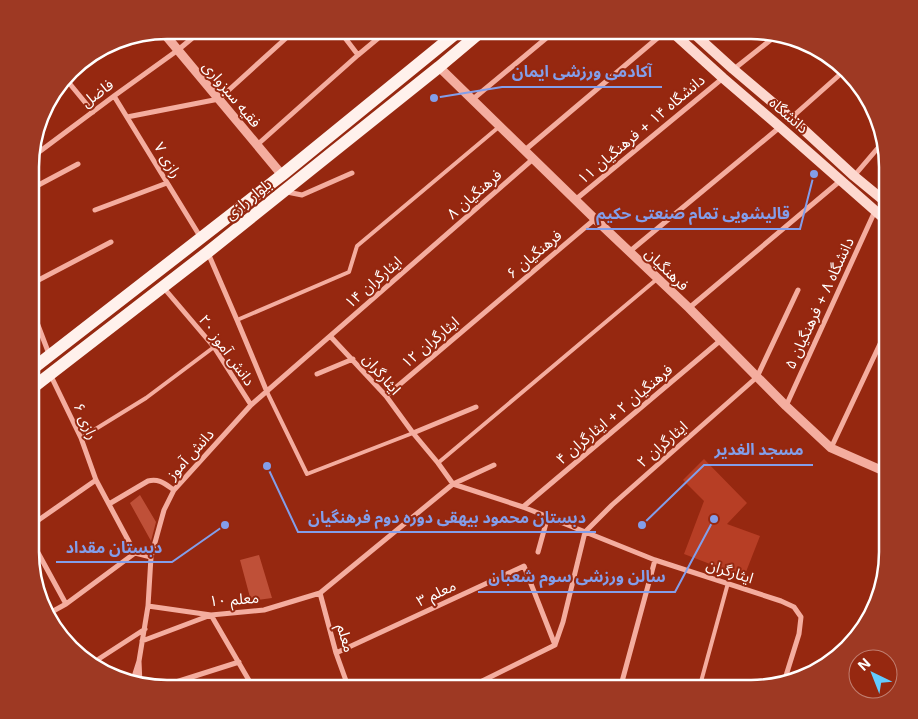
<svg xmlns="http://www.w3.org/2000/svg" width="918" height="719" viewBox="0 0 918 719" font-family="Inter,'Noto Sans Arabic',sans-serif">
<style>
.green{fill:#b73e25}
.building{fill:#bf5038}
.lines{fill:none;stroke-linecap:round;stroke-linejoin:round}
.service{stroke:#f4ad9f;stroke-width:4}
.minor{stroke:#f4ad9f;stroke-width:5}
.tertiary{stroke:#f4ad9f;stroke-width:9}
.secondary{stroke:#fdd8cf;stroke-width:10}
.primary{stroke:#fff1ec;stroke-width:12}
.labels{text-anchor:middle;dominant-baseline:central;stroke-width:4;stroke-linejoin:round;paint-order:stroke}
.street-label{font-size:15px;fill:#fff;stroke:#962810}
.rim{fill:none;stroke:#fff;stroke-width:2.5}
.leader{fill:none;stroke:#839eea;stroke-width:2}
.callout-dot{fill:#839eea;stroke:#962810;stroke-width:2}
.callout-label{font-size:16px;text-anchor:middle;font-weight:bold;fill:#839eea;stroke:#962810;stroke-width:4;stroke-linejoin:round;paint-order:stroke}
</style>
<rect width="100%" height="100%" fill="#962810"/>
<path class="green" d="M704,459L747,503L727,524L760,536L744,577L684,554L704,501L683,480Z"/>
<path class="building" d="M140,495L156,522L151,541L130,503Z
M259,555L272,598L251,601L240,560Z"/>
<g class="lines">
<path class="service" d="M237,320L349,272L357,246L500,126
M267,392L307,474L413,433
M81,438L146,398L214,347
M438,463L657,279
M699,689L728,583"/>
<path class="minor" d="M339,30L358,55
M703,42L717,30
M734,69L778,34
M65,78L93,112
M114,96L201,238
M473,99L556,30
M127,117L219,99L295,30
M791,118L845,70
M257,145L358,55L388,30
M525,150L667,30
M31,158L114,96L178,50L202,30
M854,176L883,142
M31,189L78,164
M287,192L302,195L352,173
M575,200L723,78
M95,210L167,183
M629,252L780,127
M208,253L237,320L267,392
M31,284L111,242
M163,287L214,347L251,405
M31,307L49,354
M689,308L840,181
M330,336L386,396L413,433L438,463L453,484L523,507L655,560L781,601L794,607L801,617L799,634L784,682
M50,374L81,438L96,480L135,553L151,557
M317,374L353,359
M386,396L595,219
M786,406L875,211
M413,433L476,407
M831,448L888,327
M109,504L148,481C159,478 165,484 174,490
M523,507L721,340
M30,526L96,480
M30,538L66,604
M538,552L548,516
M320,593L336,653L349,689
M148,606L211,615L264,610L320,593L453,484L494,465
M46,615L66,604L135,553
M142,641L211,615L254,689
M336,653L524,566L555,645
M139,661L148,606L151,557L164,510L174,490L251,405L533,159
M91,664L145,629
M132,683L139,661L140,684
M157,688L239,662
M325,689L346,682
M466,689L555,645L563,622L585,532L612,505L757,377L798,290
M620,689L655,560"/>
<path class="tertiary" d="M162,31L282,175
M439,67L595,219L689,308L786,406L831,448L888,473"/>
<path class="secondary" d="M670,30L723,78L780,127L888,222
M690,30L733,69L791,118L854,176L888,204"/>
<path class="primary" d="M31,370L282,175L460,30
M31,389L208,252L439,67L483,30"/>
</g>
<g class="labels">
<g class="street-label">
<text transform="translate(97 93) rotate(-37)">فاضل</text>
<text transform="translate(232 94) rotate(50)">فقیه سبزواری</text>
<text transform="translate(789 115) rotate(41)">دانشگاه</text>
<text transform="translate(641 129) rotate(-40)">دانشگاه ۱۴ + فرهنگیان ۱۱</text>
<text transform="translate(168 160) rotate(59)">رازی ۷</text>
<text transform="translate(474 194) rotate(-41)">فرهنگیان ۸</text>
<text transform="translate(248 199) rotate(-39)">بلوار رازی</text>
<text transform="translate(534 254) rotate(-40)">فرهنگیان ۶</text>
<text transform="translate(667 269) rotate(44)">فرهنگیان</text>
<text transform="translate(373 282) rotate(-41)">ایثارگران ۱۴</text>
<text transform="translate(819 303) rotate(-65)">دانشگاه ۸ + فرهنگیان ۵</text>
<text transform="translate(430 342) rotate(-40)">ایثارگران ۱۲</text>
<text transform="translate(227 350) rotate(54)">دانش آموز ۲۰</text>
<text transform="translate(382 374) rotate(49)">ایثارگران</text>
<text transform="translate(614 414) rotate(-40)">فرهنگیان ۲ + ایثارگران ۴</text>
<text transform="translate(86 421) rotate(66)">رازی ۶</text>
<text transform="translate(662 444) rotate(-41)">ایثارگران ۲</text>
<text transform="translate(190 454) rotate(-48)">دانش آموز</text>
<text transform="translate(730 571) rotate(18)">ایثارگران</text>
<text transform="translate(436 593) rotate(-25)">معلم ۳</text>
<text transform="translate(234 599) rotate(-4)">معلم ۱۰</text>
<text transform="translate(346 638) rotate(74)">معلم</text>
</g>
</g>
<path d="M0 0H918V719H0ZM167 39H751A128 128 0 0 1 879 167V552A128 128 0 0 1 751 680H167A128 128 0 0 1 39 552V167A128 128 0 0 1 167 39Z" fill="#9e3923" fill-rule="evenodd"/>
<path class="rim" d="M167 39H751A128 128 0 0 1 879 167V552A128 128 0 0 1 751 680H167A128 128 0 0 1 39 552V167A128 128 0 0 1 167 39Z"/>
<path class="leader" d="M434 98L502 87H662M814 174L800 229H586M642 525L704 465H813M267 466L298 532H596M225 525L172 562H56M714 519L675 592H478"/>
<g class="callout-dot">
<circle cx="434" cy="98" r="5"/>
<circle cx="814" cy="174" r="5"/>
<circle cx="642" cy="525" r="5"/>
<circle cx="267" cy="466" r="5"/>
<circle cx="225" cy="525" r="5"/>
<circle cx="714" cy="519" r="5"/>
</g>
<g class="callout-label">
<text x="582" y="77">آکادمی ورزشی ایمان</text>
<text x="693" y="219">قالیشویی تمام صنعتی حکیم</text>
<text x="759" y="455">مسجد الغدیر</text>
<text x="447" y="523">دبستان محمود بیهقی دوره دوم فرهنگیان</text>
<text x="114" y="553">دبستان مقداد</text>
<text x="577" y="582">سالن ورزشی سوم شعبان</text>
</g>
<g transform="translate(873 674) rotate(317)"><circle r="24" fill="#962810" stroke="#c07e70"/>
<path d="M0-4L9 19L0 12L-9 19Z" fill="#62cbff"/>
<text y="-8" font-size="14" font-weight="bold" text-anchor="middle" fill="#ffffff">N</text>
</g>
</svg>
